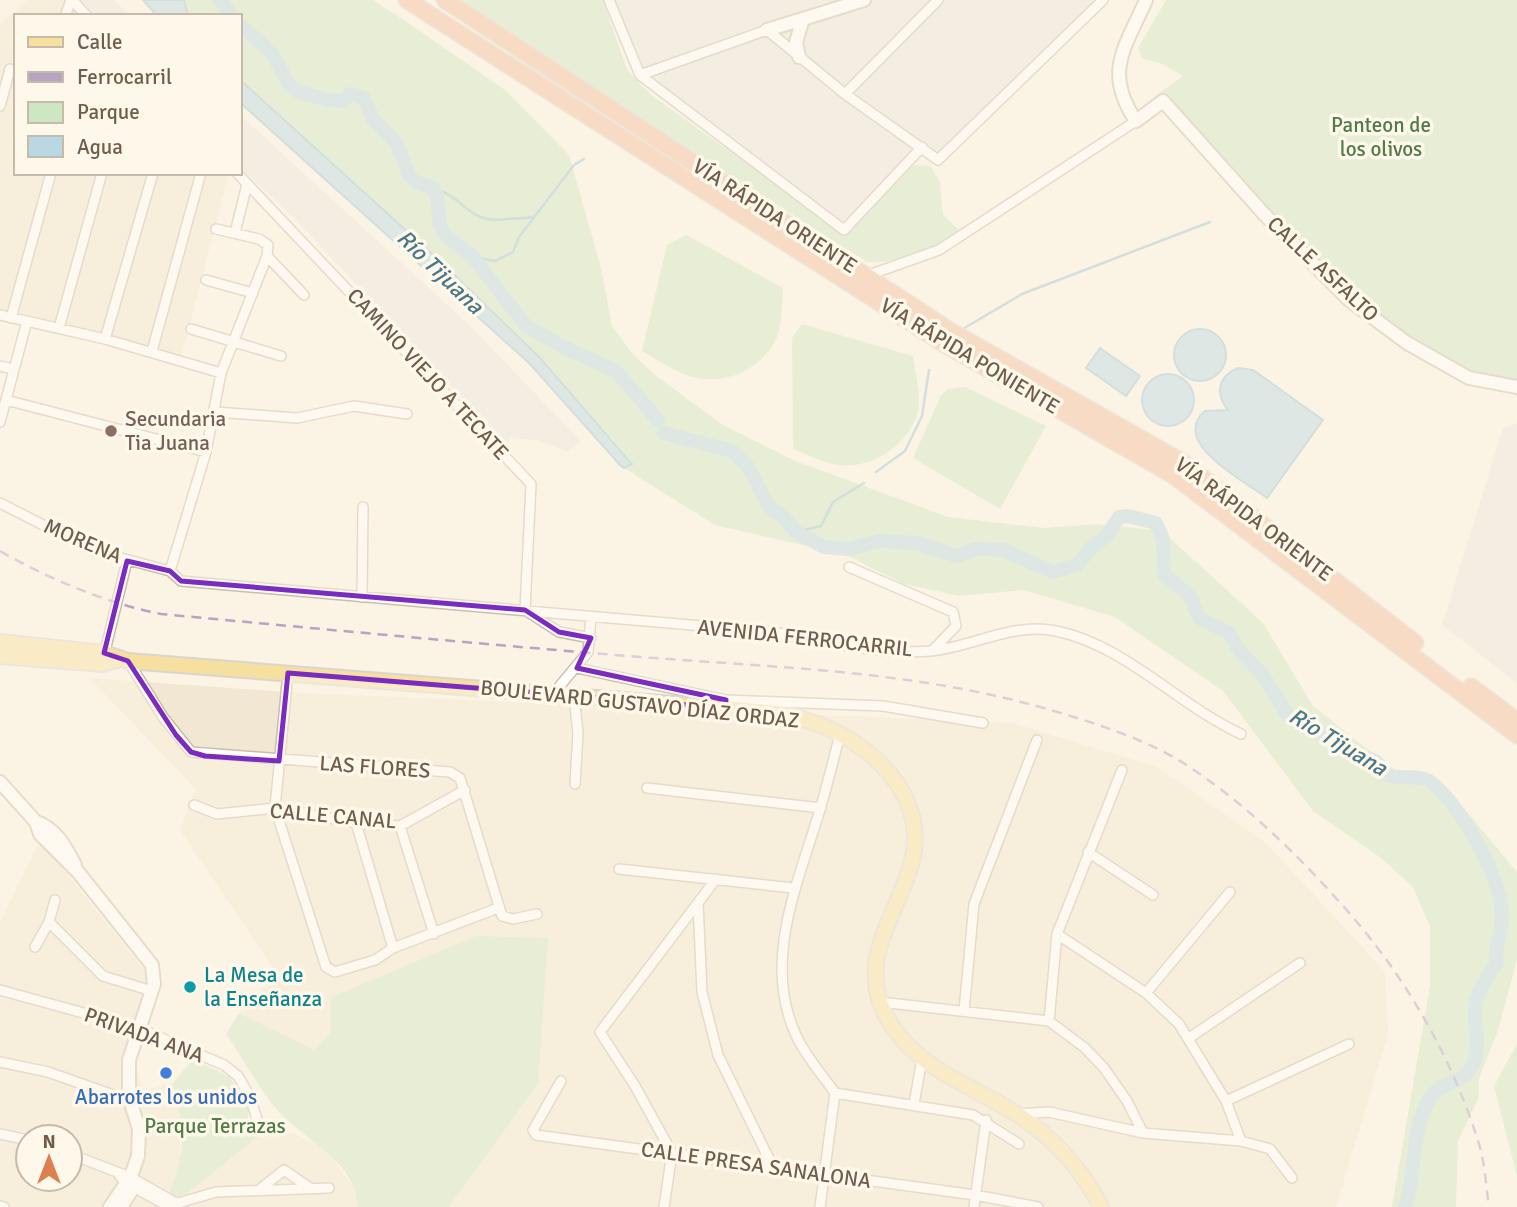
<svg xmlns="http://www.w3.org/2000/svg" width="1517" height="1207" viewBox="0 0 1517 1207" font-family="Signika,sans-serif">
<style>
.residential{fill:#f2e7d3;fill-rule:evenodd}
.industrial{fill:#eae5de}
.green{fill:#cee7c3}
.water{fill:#bad8e3;stroke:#a0c6d4;stroke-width:2}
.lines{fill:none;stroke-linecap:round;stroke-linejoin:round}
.stream{stroke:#a0c6d4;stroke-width:2.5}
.river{stroke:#bad8e3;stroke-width:14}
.street-casing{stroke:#ccbdab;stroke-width:12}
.secondary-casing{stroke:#cebea9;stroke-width:16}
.primary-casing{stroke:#dad5d0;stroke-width:18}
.highway-casing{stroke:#dad5d0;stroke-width:19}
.street{stroke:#fff;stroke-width:9}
.secondary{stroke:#fff;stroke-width:12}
.primary{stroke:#f6e0a0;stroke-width:14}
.highway{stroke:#f2bd9e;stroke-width:16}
.rail{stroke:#b8a3c3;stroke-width:2.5;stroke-dasharray:10 7;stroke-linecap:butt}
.marked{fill:none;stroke:#7b2cbf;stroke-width:5;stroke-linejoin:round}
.education-dot{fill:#8d6e63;stroke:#fef8ea;stroke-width:2.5}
.culture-dot{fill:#0f9aa8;stroke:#fef8ea;stroke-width:2.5}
.shop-dot{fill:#3f7fe0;stroke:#fef8ea;stroke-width:2.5}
.labels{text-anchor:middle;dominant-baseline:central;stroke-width:7;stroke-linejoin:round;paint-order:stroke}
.park-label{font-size:21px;fill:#517c46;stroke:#fef8ea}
.street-label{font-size:21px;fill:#725d4b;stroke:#fef8ea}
.education-label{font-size:21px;fill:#785e54;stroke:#fef8ea;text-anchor:start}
.culture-label{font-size:21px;fill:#0d838f;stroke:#fef8ea;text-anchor:start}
.shop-label{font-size:21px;fill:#366cbe;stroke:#fef8ea}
.water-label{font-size:23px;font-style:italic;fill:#4a788a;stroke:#fef8ea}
</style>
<rect width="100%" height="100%" fill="#fbf4e4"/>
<path class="residential" d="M29,0H68L83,16H16V173H229L180,362L0,317V24Z
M89,678L300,693L1013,723L1157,767L1266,843L1385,972L1388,1035L1336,1207H449L538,1084L331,1032L314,1051L239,1013L277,974L180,830L196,789Z
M40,841L154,982L143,1038L135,1065L143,1090L162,1086L165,1097L173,1096L181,1115L180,1163L169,1194L182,1196L186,1194L263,1133L277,1138L290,1132L324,1147L358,1193L357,1207H0V922ZM28,1137H70V1179H28Z"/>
<path class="industrial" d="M80,0H114L131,16H95Z
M609,0H1103L938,160L922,148L844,230L640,75Z
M240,115L467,323L581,441L568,452L537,440L511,438L506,445L295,219L240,167Z
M1517,423V683L1442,625L1503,428Z"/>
<path class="green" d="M184,0H373L404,20L505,90L569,155L601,268L612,326L632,353L655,375L723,425L793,460L948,517L1045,528L1097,524L1162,531L1263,623L1313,706L1386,764L1468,813L1517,872V960L1498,1030L1479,1079V1097L1458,1141L1456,1207H1392L1430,986V927L1413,887L1381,858L1313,811L1223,691L1115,617L1023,590L959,596L904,584L846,555L715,525L624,468L632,464L630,459L540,358L441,262L240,80V16H188Z
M454,0H603L627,70L651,95L845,233L914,165L931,166L940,183L943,215L959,230C934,250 900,264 867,262Z
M1166,0H1517V387L1469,378L1348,299L1155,96L1183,76L1162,64L1142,58L1138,48Z
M686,235L783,288C782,303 782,323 777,337C762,371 721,388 686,375C671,369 656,359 642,351L667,245Z
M802,324L913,356C915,372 920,390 919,405C915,441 873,470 839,465C824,464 807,454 793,449L792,338Z
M965,387L1046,426L1000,509L913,458L941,395L949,389Z
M476,936L548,938L538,1084L449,1207H357C359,1165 306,1140 281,1114C260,1092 244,1059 226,1034L239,1013L314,1050L331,1032L330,998Z
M1517,1044V1176L1494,1086Z
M193,1059L230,1077L248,1104V1121L263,1133L186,1194L171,1198L169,1194C181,1162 190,1128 173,1096L165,1097L162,1086L173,1083Z"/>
<path class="water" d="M143,0H184L188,16H157Z
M240,80L441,262L540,358L632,464L624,468L620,465L530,364L246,108L240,102Z
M1174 355a26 26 0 1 1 52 0a26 26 0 1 1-52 0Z
M1100,348L1140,376L1126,396L1086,368Z
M1238,368L1253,370L1323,420L1267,498C1244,481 1169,442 1205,411L1228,410C1215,394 1218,376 1238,368Z
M1142 400a26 26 0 1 1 52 0a26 26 0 1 1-52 0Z"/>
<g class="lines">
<path class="stream" d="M433,188C466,197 467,225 507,219C517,217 526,220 535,216
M473,257L495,261L513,252L519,237L574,165L584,159
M961,330L1022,294L1210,222
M876,472L905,451L922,416L929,370
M796,532L821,526L833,502L864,483"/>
<path class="river" d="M220,0L232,16
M240,25L272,53L288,83L299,92L329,100L343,101L350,94L364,98L373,119L397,143L409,175L418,183L433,188L437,196L440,226L444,234L473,257L526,326L567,349L616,371L658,420
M664,433L732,451L749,468L770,509L782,515L796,532L824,547L848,549L879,541L917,543L957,556L974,549L1003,550L1053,572L1077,565L1092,547L1106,537L1119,517L1128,516L1156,523L1163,539L1164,575L1190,596L1199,618L1229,633L1239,650L1262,674L1289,717L1310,730L1342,739L1351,750L1377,762L1387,775C1399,780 1417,774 1429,781C1459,801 1502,879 1502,915C1503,932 1493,947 1497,963C1487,977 1477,989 1475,1010C1474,1029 1481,1042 1474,1062C1467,1083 1442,1080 1430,1098C1410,1131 1417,1172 1405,1207"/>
<defs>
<path id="street" d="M72,0L87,16
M609,0L640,75L844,230L922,147
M65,16L71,0
M640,75L767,30L845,94L938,160L1103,0
M845,94L938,0
M0,106L10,69
M237,173L531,484L525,610L559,632L591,638
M235,233L247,184
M267,256L304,295
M866,276L939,250L1136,121
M206,280L253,293
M0,315L105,339L221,373
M11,318L51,173
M59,328L102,173
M191,329L281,356
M105,339L153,173
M152,351L201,173
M0,366L13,369
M6,400L206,452
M216,412L297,418L354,406L407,414
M0,422L27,321
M0,503L94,551L170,571
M849,567L953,612L956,626L932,651
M170,571L181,581L772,632C824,641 878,655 931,651C973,647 1012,622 1056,631C1125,645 1178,705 1241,734
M170,571L206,452L221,373L267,256L268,245L259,239L216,229
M362,597L363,507
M104,655L127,561
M128,661L163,717L191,752L450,772L460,778L502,916L513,919L537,914
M577,668L726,700L883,706L983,723
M288,673L275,808L326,967L335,972L375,960L393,948L498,908
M553,694L588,652L591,617
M574,696L578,733L575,784
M647,788L821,808
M194,805L217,814L275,808L356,823L400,826L465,790
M356,823L393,948
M400,826L434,934
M1088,852L1153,895
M619,869L793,888
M698,903L702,992L718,1055L773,1167
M49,922L103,976L152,991
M1057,934L1146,993L1179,1024L1226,1101L1241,1141
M35,947L49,922L55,900
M0,990L138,1028L224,1065L238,1076L250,1097L257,1119
M1146,993L1230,892
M880,1002L1049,1021L1085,1048L1104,1068L1127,1101L1143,1133
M964,1011L974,904L1037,740
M1049,1021L1057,934L1122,770
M1189,1038L1300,963
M0,1062L48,1072L116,1096L138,1095
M561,1081L533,1130L536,1135L975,1195L1038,1207
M835,1093L973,1115L1019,1144
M1226,1101L1349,1044
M914,1104L922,1059
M1016,1114L1049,1112L1143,1133L1241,1141L1270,1149L1292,1178
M0,1134L28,1140
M70,1154L130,1177L176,1203
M119,1175L126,1183L168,1206L216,1192L329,1188
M259,1190L284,1170L310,1188
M0,1206L4,1207
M664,1207L672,1153L635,1086L600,1032L716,879
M820,1207L835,1093C822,1074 805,1056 796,1035C761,960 800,879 821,806C828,782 834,758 840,734
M974,1207L986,1120"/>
<path id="secondary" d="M1146,0C1125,48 1103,72 1136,121L1163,101L1264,214L1348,299L1407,343L1469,378L1517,387
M767,30L864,0
M799,57L796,42L803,19
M0,782L36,822L40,834L78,872L152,965L154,984L129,1060V1097L139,1129L138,1156L131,1176L110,1207
M36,822C56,828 66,848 75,865
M121,1207L133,1188"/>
<path id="primary" d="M0,642L104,653L128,661L725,708C753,711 782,712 809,721C867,739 929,794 912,861C897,918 851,966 892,1026C922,1071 973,1086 1017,1114C1054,1138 1081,1167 1101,1207
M0,656L102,664L117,660"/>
<path id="highway" d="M407,0L943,343L1173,475L1517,735
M445,0L950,331L1182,462L1415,643
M1471,687L1517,721"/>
</defs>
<use href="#street" class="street-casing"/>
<use href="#secondary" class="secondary-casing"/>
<use href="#primary" class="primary-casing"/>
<use href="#highway" class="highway-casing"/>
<use href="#street" class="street"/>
<use href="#secondary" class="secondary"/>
<use href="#primary" class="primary"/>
<use href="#highway" class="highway"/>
<path class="rail" d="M0,551C49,579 106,603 161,614C321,629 480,644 640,657C784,668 928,671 1067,715C1107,727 1150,742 1185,764C1248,805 1302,859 1351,915C1408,981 1453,1060 1479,1144C1485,1164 1486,1186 1489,1207"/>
</g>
<path d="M0 0H1517V1207H0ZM127,561L170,571L181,581L525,610L559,632L591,638L577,668L726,700L725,708L288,673L279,761L205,756L191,752L176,735L128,661L104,653Z" fill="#fbf4e4" fill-opacity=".55" fill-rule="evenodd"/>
<path class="marked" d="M127,561L170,571L181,581L525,610L559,632L591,638L577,668L726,700L725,708L288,673L279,761L205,756L191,752L176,735L128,661L104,653Z"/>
<circle class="education-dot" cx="111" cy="431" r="7"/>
<circle class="culture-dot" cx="190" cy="987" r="7"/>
<circle class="shop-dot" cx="166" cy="1073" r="7"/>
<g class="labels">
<g class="park-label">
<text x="1381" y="125">Panteon de<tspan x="1381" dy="24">los olivos</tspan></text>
<text x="215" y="1126">Parque Terrazas</text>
</g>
<g class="street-label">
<text transform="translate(775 216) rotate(33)">VÍA RÁPIDA ORIENTE</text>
<text transform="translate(1323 269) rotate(43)">CALLE ASFALTO</text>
<text transform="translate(970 356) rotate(31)">VÍA RÁPIDA PONIENTE</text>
<text transform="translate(428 374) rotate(47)">CAMINO VIEJO A TECATE</text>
<text transform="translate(1254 519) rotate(37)">VÍA RÁPIDA ORIENTE</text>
<text transform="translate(83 541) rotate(23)">MORENA</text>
<text transform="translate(805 638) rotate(6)">AVENIDA FERROCARRIL</text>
<text transform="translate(640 704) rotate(6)">BOULEVARD GUSTAVO DÍAZ ORDAZ</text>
<text transform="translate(375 767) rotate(4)">LAS FLORES</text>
<text transform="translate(333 816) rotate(5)">CALLE CANAL</text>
<text transform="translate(144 1035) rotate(20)">PRIVADA ANA</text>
<text transform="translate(756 1165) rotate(8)">CALLE PRESA SANALONA</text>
</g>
<g class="education-label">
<text x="125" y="419">Secundaria<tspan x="125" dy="24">Tia Juana</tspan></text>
</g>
<g class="culture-label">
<text x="204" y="975">La Mesa de<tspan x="204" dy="24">la Enseñanza</tspan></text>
</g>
<g class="shop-label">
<text x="166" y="1097">Abarrotes los unidos</text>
</g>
<g class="water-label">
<text transform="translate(440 272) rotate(44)">Río Tijuana</text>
<text transform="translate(1338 742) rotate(31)">Río Tijuana</text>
</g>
</g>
<rect x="14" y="14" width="228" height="161" fill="#fef8ea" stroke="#c6baaa" stroke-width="2"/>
<rect x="28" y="37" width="35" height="10" fill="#f6e0a0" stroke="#c6baaa" stroke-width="2"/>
<text x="77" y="49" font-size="21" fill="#725d4b">Calle</text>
<rect x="28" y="72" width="35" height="10" fill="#b8a3c3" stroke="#c6baaa" stroke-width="2"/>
<text x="77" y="84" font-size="21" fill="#725d4b">Ferrocarril</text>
<rect x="28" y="102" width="35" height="21" fill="#cee7c3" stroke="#c6baaa" stroke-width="2"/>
<text x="77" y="119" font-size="21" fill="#725d4b">Parque</text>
<rect x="28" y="136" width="35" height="21" fill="#bad8e3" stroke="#c6baaa" stroke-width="2"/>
<text x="77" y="154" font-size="21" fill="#725d4b">Agua</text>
<g transform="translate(49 1158)"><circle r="33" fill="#fef8ea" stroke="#c6baaa" stroke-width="2"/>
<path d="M0-5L12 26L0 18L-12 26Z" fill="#de7f50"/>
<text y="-10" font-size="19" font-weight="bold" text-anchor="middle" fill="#725d4b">N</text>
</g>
</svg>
